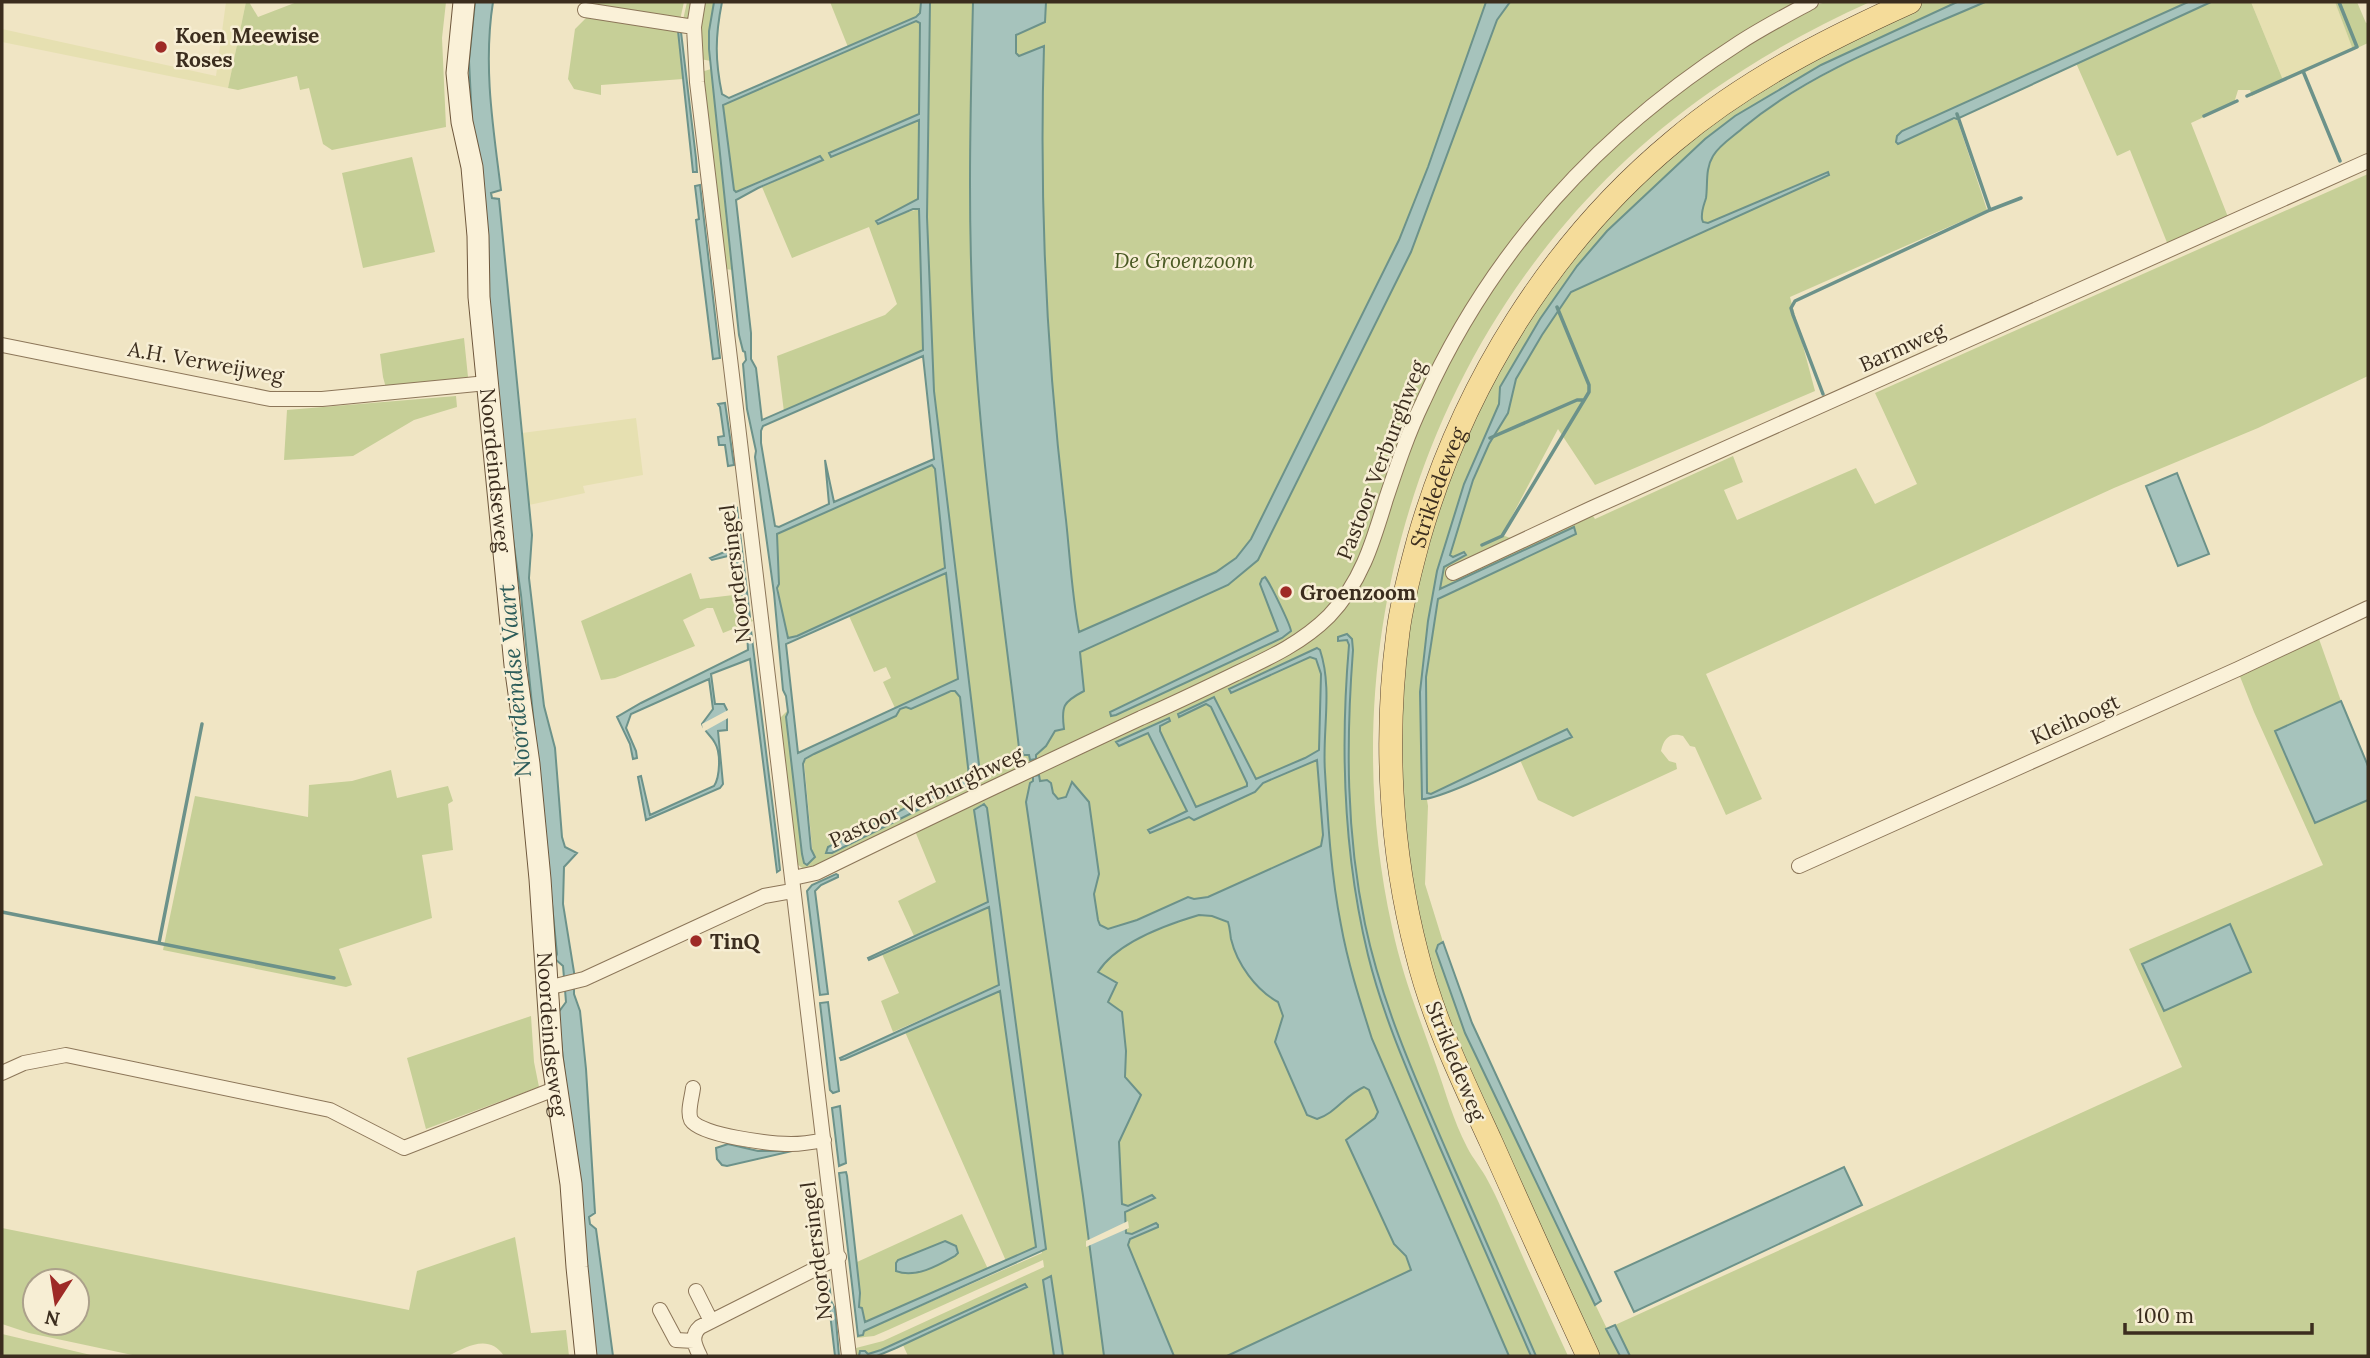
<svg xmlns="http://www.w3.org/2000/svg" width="2370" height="1358" viewBox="0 0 2370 1358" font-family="Lora,serif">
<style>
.farmland{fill:#e6e0b1}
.green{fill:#c6cf97;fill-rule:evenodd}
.water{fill:#a6c3bc;stroke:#6c928a;stroke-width:2;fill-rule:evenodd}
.pier{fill:#f0e5c4}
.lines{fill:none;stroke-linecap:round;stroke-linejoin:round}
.stream{stroke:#6c928a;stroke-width:3.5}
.street-casing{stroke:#8c7659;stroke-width:16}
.secondary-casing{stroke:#6e573c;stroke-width:23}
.primary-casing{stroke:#5a442e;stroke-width:24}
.street{stroke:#faf1d8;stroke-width:14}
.secondary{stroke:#faf1d8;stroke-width:21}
.primary{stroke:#f5dc9a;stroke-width:23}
.poi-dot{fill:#9e2a26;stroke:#f7eed4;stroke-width:2.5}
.labels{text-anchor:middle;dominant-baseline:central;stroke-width:5;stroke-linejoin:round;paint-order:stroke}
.poi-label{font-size:21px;font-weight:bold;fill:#3b2d1e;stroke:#f7eed4;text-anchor:start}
.park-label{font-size:21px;font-style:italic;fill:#495923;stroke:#f7eed4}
.street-label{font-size:21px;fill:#3b2d1e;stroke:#f7eed4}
.water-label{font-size:23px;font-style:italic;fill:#2c5c5a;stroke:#f7eed4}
</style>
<rect width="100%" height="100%" fill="#f0e5c4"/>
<path class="farmland" d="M226,2H246L228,88L2,42V29L216,76Z
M2251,2H2335L2353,50L2283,80Z
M636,418L643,475L583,486L585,493L529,505L522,433Z"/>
<path class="green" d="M246,2H249L258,17L297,2H446L442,38L446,127L332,150L323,144L309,88L300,90L297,76L238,90L228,88Z
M577,2H684L680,20H683L687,2H693L692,13L687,21L585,6Z
M703,2H714L708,38L711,61L700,59Z
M830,2H921V12L916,17L848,47Z
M925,2H1802L1595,149L1446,346L1397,483C1416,434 1437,385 1462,338C1525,224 1624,121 1735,53C1754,41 1808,4 1828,2C1842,0 1857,2 1870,2C1814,27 1760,57 1710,92C1445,277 1323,614 1392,927C1402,975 1420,1019 1436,1065C1446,1093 1453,1120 1467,1147C1473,1159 1482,1169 1488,1181C1498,1199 1506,1220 1515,1239C1532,1278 1550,1317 1568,1356H1058L1046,1279L1043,1280L1054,1356H908L903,1345L1027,1287L1025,1284L881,1350L868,1354L865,1351L859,1352V1356H853L856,1348L883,1341L1044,1267L1043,1260L888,1330L874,1336L855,1338L863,1335L864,1331L1042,1253L982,804L974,810L988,902L914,936L898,901L936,882L915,831L805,870L797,864L789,817L792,812L790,799L786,797L778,720L788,710L786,717L802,854L807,865L813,858L804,761L814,754L896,716L900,709L955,691L960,697L970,776L828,847V852L832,853L978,778L932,420L923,190Z
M1924,2H1957L1821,65L1783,86L1705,139L1607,231L1577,266L1540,319L1500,387L1499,404L1464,484L1437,571L1428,621L1420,692L1422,799L1427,800L1428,806L1425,884L1443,942L1438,945L1465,1033L1620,1356H1591L1435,1000L1395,805L1411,584L1446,467L1558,269L1696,129L1846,37Z
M1985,2H2188L1901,131L1957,119L1987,210L1790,297L1815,391L1595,485L1558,429L1502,535L1516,540L1591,513L1595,519L1733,456L1743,482L1724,490L1737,520L1856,468L1875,504L1917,484L1875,393L2368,174V376L2258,428L2114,488L1706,674L1762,799L1726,815L1695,747L1690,746L1683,736C1670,732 1664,738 1661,751L1669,761L1676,763L1677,769L1573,817L1538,800L1520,760L1571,737L1567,729L1431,794L1427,793L1426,677L1438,599L1576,534L1440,589L1444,567L1466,555L1464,552L1453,557L1450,555L1473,480L1489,444L1508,413L1516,379L1542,335L1571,292L1828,175L1827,172L1708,224L1703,222L1702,219C1701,211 1704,205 1706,198C1708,184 1705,169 1713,156C1719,146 1731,138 1740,131C1812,71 1901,39 1985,2Z
M2211,2H2251L2283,80L2252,96L2250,90H2238L2234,103L2191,123L2228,217L2168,245L2130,150L2117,156L2076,63Z
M2335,2H2357L2366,23L2368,22V43L2353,50Z
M588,16L682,30L678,32L683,79L601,85V95L574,89L568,79L575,29Z
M916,21L920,23L919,114L884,134L919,120L918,199L876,221L919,209L924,350L784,412L777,356L885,315L897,304L869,227L792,258L762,187L822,160L736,192L734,190L723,105Z
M711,69L733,270L725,269L701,72Z
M412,157L435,252L363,268L342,173Z
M464,338L468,377L386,388L383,377L380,354Z
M456,396L457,407L414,420L353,456L284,460L287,410Z
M932,465L935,469L946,568L797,636L788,638L785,634L778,587L777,534Z
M691,573L700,599L742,594L746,618L750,617L753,621L723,633L713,608H707L683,620L695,646L615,678L601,680L581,621Z
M946,573L958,679L895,708L883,682L891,678L886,667L874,672L849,616Z
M2319,639L2341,701L2275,731L2315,823L2368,800V1356H1630L1615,1325L2182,1067L2129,949L2323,865L2254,712L2239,674Z
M391,770L397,798L448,786L453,801L448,804L453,850L422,855L432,918L339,949L352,985L346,987L163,950L195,796L308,817L309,785L352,781Z
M989,907L999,985L893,1032L881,1001L899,993L882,954Z
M1000,991L1036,1248L1006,1261L905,1032Z
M531,1016L534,1062L539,1087L426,1129L407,1058Z
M962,1214L988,1269L865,1322L862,1308H859L857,1262Z
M2,1228L409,1310L417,1271L515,1237L531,1333L566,1330L569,1356H504C489,1333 466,1347 448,1356H137L29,1333L2,1324ZM35,1281H77V1323H35Z
M2,1334L95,1356H2Z"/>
<path class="water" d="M475,2H493C483,65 493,127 501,190L491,193L492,198L499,199L532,535L529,578L544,706L555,748L562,837L565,847L577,853L564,867L563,904L574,972V994L580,1011L586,1069L595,1213L589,1217L590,1224L596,1229L613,1356H595L558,1013L566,1002L563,966L555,959L557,954L521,595L505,483L472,120L469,61Z
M714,2H722C715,37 715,60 722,94L729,98L916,17L920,13L921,2H930L927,217L934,391L980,773L978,780L832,853H826L828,847L969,776L960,697L955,691H951L911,709L906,707L900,709L896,716L814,754L805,759L803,764L811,849L815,857L807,865L804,863L802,854L786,717L788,712L786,696L783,690L774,593L755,457L756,451L747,409L743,364L746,360L745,352L743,351L739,335L709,49V31ZM916,21L920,23L919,114L829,153L831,157L919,120L918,199L876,221L878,224L913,209H919L923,350L762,420L756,368L751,359V333L736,200L758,188L823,160L820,156L736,192L734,190L723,105ZM923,356L934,459L834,502L825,460L829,504L779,527L775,526L761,443V431L763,426ZM932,465L935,469L945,568L797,636L788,638L777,588L779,584L777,534ZM946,573L958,679L798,753L786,644Z
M973,2H1046L1045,22L1016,35V53L1019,56L1044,46C1039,204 1047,363 1066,520C1070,557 1072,596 1079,632L1216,572L1236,558L1251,539L1399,240L1428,167L1486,2H1510L1497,20L1411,252L1258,560L1228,585L1080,652L1084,691C1063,702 1061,706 1064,729L1055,731L1046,746L1036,755V759L1030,760L1029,755H1024L1019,748C1004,620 985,492 976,363C967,243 970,122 973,2Z
M1957,2H1985C1903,38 1814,69 1744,127C1734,136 1719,145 1713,156C1705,169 1708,184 1706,198C1704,205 1701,211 1702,219L1703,222L1708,223L1828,172L1829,175L1571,292L1542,335L1516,379L1508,413L1489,444L1473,480L1450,555L1453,557L1464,552L1466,555L1444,567L1440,589L1574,527L1576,534L1438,599L1426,677L1427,793L1431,794L1567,729L1572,737C1547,747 1440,801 1422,799L1420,692L1428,621L1437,571L1464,484L1499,404L1500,387L1540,319L1577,266L1607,231L1705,139L1735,116L1821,65Z
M2188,2H2211L1957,119L1954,118L1898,144L1896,142L1897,136L1902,131Z
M678,31L681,32L696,158L697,172H693Z
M700,185L720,358L713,359L696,220L699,219L695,186Z
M725,403L734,465L728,466L725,445H719L718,437L724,436L720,407L718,404Z
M2177,473L2209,554L2178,566L2146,486Z
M737,508L750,617L746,619L736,554L712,560L710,558L736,547L732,510Z
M1265,577C1270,583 1290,624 1291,631L1282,638L1116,715L1111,716L1110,712L1278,631L1260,584L1262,579Z
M751,630L777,841L780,870L777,872L750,659L711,674L715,704H724L727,710V730L718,731L723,784L720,788L646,820L638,777L641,776L650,815L714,786C720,777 721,753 715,743C711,735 705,733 702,724L713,709L709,679L631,714L626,728L636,751L637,758L633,759L630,744L617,717L641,703L748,650L747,631Z
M1347,634L1352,639L1353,650C1346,742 1346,833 1365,924C1382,1004 1415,1078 1447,1152C1477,1220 1506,1288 1536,1356H1531C1500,1285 1469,1214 1438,1143C1412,1081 1384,1020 1368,955C1343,852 1340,750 1349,645L1347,640L1338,641V637Z
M1317,648L1320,650C1333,689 1322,731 1325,772C1328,823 1331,875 1341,925C1348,964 1360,1001 1372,1039L1509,1356H1227L1411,1270L1406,1256L1394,1244L1346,1140L1375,1118L1378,1112L1369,1090L1364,1087C1345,1095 1336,1113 1317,1119L1307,1115L1275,1042L1283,1016L1278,1002C1256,990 1237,964 1231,939C1230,933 1230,928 1228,922L1212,916L1199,915C1165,925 1117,942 1098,972L1117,983L1108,1002L1122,1012L1126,1051L1125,1077L1141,1095L1119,1142L1122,1204L1128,1206L1152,1195L1155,1198L1125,1212L1126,1233L1132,1234L1156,1223L1158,1225V1227L1130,1239L1128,1245L1174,1356H1104L1083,1196L1026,802L1030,783L1033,781V776L1039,775L1040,781L1047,780L1051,783L1053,793L1058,799L1066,797L1072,782L1089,802L1099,874L1094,894L1098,920L1100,925L1108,929L1137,920L1188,897L1194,899L1208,897L1321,846L1323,835L1317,760L1263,783L1255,792L1194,820L1189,817L1150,833L1148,830L1187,811L1148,733L1119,746L1116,742L1169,718L1170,721L1160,726V731L1196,807L1247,786V783L1211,707L1206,704L1179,717L1178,714L1214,697L1256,779L1305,758L1319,750L1321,674L1316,659L1310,657L1231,693L1229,689Z
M2341,701L2368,766V800L2315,823L2275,731Z
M984,804L987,808L1046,1249L864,1331L863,1335L858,1336L839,1173L846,1172L847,1176L860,1293L859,1307L862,1308L865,1322L1036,1247L1000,991L845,1059L841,1060L840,1058L999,985L989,907L869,960L868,958L988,902L974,810Z
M836,874L838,875V877L821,885L815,891L828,994L820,995L807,891L812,885Z
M2230,924L2251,972L2164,1011L2142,964Z
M1443,942L1472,1023L1601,1301L1595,1305L1465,1033L1436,951L1438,945Z
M828,1002L839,1091L833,1093L830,1090L820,1003Z
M840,1106L846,1163L839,1166L832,1108Z
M728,1144L758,1151H792L727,1166L722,1165L717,1159L716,1148Z
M1844,1167L1862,1205L1634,1312L1615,1272Z
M945,1241L956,1246L958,1253L955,1256C939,1265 915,1279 896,1271V1263L898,1260Z
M1051,1276L1063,1356H1054L1043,1280Z
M826,1279L829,1280L831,1301L835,1309L839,1356H835Z
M1025,1284L1027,1287L896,1348L877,1356H859L860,1351H865L868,1354L881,1350Z
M1615,1325L1630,1356H1620L1606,1329Z"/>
<path class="pier" d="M730,709V717L703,732L702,724Z
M1128,1221L1129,1228L1086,1247V1241Z"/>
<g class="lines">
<path class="stream" d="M2303,71L2340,161
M2247,96L2357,47L2339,2
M1957,114L1990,210L2021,198
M2204,116L2237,101
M1823,394L1793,315L1791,308L1795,301L1990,210
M1490,438L1577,400H1584
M1482,545L1502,536L1589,392V385L1557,307
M2,912L334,978
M159,943L202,724"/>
<defs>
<path id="street" d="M698,2L694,27L697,82L849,1356
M585,10L694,27
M2,345L270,399H322L487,383
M1453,573L1592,508L2368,161
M1799,866L2238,669L2368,608
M793,878L816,873C924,820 1032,769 1141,718C1173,704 1204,689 1235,674C1269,658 1302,643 1329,616C1361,583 1373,542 1386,499C1397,466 1408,433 1423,402C1492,249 1599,133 1739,43C1762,28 1787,15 1811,2
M547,988L584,979L764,896L792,891
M2,1073L24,1063L66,1055L330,1110L404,1148L557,1088
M693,1088C692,1097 687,1112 691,1120C701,1136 773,1144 791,1144C802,1144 814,1142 824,1140
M696,1291L711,1321
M660,1310L676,1340L694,1341
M700,1356C695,1346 690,1336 700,1327L839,1257"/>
<g id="secondary">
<path id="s1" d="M464,2L457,73L462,122L472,167L478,236L479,297L515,665L529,764L540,879L552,1057L571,1184L577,1267L586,1356"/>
</g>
<g id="primary">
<path id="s2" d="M1588,1356C1555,1285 1523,1214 1491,1142C1463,1081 1433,1020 1417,954C1390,850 1384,739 1398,632C1402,600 1411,568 1419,538C1463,385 1551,243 1674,141C1745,81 1826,40 1910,2"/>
</g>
</defs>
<use href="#street" class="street-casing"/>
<use href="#secondary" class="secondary-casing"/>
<use href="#primary" class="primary-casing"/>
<use href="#street" class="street"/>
<use href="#secondary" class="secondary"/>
<use href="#primary" class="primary"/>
</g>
<g class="poi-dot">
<circle cx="161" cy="47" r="7"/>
<circle cx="1286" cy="592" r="7"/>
<circle cx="696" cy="941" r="7"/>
</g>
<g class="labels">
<g class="poi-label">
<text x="175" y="35">Koen Meewise<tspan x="175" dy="24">Roses</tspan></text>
<text x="1300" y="592">Groenzoom</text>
<text x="710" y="941">TinQ</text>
</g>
<g class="park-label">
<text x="1184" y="260">De Groenzoom</text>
</g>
<g class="street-label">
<text transform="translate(1902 347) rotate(-24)">Barmweg</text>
<text transform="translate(206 362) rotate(10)">A.H. Verweijweg</text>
<text transform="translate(1381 460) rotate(-69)">Pastoor Verburghweg</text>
<text stroke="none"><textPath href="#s1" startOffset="471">Noordeindseweg</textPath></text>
<text stroke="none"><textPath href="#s2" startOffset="912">Strikledeweg</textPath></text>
<text transform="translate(735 574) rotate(-97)">Noordersingel</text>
<text transform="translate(2075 719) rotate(-24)">Kleihoogt</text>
<text transform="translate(926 797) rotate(-25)">Pastoor Verburghweg</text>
<text stroke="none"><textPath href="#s1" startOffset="1038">Noordeindseweg</textPath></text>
<text transform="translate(1456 1061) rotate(68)">Strikledeweg</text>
<text transform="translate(816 1251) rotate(-97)">Noordersingel</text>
</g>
<g class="water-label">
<text transform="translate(514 681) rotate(-95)">Noordeindse Vaart</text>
</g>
</g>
<rect width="2370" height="1358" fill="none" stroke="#3b2d1e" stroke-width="7"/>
<g transform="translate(56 1302) rotate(192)"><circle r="33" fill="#f7eed4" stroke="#aca18b" stroke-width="2"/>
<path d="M0-5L12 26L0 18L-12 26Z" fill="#9e2a26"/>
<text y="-10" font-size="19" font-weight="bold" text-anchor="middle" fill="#3b2d1e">N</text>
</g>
<path d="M2125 1323v10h187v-10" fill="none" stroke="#3b2d1e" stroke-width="3.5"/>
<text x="2136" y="1323" font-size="21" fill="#3b2d1e" stroke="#f7eed4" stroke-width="5" paint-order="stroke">100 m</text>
</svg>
